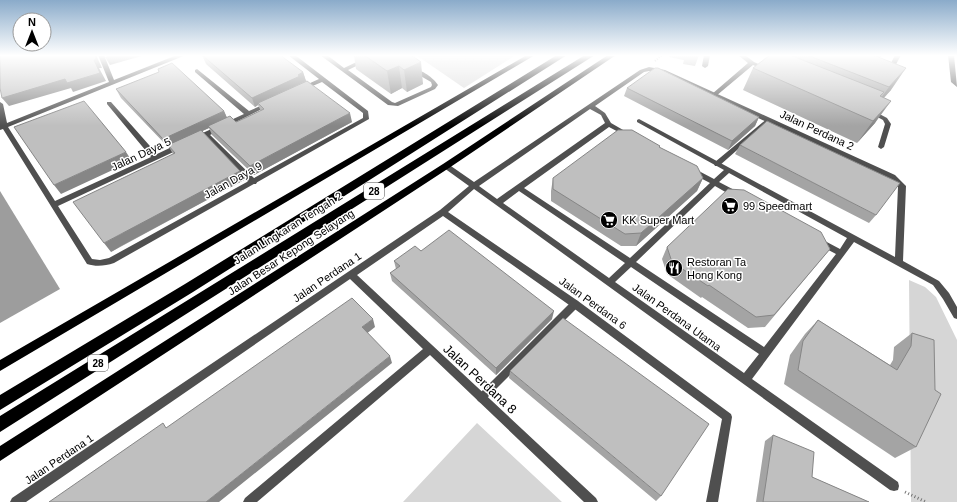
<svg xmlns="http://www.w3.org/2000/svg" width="957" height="502" viewBox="0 0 957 502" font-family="Helvetica,sans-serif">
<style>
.green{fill:#d6d6d6}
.water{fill:#9d9d9d}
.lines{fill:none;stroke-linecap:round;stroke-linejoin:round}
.path-far1{stroke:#717171;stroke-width:2;stroke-dasharray:1 1.5;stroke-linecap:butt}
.path{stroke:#717171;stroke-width:3;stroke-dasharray:1 2.5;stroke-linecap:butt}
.lane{fill:#4f4f4f;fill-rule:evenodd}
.street{fill:#4f4f4f;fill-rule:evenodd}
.primary{fill:#000;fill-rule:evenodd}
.highway{fill:#000;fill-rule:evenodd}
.wall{fill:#a4a4a4}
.shaded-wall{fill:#868686}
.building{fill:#bfbfbf;stroke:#868686}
.labels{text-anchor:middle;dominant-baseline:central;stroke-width:3;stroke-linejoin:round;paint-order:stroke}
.shield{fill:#fff;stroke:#4c4c4c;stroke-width:1}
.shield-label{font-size:10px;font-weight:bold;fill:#000}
.street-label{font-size:11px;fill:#000;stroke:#fff}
.poi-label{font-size:11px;fill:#000;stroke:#fff;text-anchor:start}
.near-street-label{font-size:13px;fill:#000;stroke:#fff}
</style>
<rect width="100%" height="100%" fill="#fff"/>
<path class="green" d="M416,55H516L464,88Z
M909,280L925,287L936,297L957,340V502H911Z
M477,423L562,502H403Z"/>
<path class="water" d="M0,191L60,289L0,323Z"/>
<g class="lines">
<path class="path-far1" d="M655,61L662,55"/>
<path class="path" d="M905,492L926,502"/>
<path class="lane" d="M704,55H710L708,66L705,68L702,66Z
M738,55H745L754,62L770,69L767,71L753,65L716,96H712V94L748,63Z
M895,55H901L893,70H889L888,69Z
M872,110L887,118L891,124L884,147L881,149L878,147L885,124L883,120L870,113L869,112Z
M768,118L770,119V121L719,166H715L714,164L715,162Z
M206,132L208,133L256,180L257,182L256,184H250L204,135L203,134Z
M575,300L578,301L579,304L578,307L484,401L481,403L478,401L476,398L478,395L572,301Z"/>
<path class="street" d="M98,55H104L114,80L177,55H186L8,127L55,201L151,157L107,104V102H111L157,154L178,144H182V148L58,206L92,259L100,260L109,258L363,118V113L322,82L303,90H299V88L319,79L288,55H295L368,111L369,119L114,263C105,266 96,267 87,264L3,129L0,130V102L3,104L7,123L109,82Z
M320,55H327L344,68L371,55H379L348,70L392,102L395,103L431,87L432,85L431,82L412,71V69C420,68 434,78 438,85L435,89L398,106L388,105Z
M948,55H954L957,87L951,82Z
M649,67L665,70L895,175L906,186L903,261L939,281L949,293L957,307V319L954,318L943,299L933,285L854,242L752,379L898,482L899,486L898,490L894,491L890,490L474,189L448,212L578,301L731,414L732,417L718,502H706L722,419L572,307L443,216L357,275L596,498L598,502H584L430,355L257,502H243L245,498L423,349L350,279L26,502H10L12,498L440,210L469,186L444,168L443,166L444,164H448L474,182L640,70ZM649,71L662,73L889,179L898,187L895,257L639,119L637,120V122L724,170L714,179L695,169H691L689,171L691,173L710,183L630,258L524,188L609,127L626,136H630V134L611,123L605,113L595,106L644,72ZM590,109L601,115L605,123L497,199L479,186ZM729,173L847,238L840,249L823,240H817L816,242L817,244L836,254L764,347L636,262L715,186L734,197H740L741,195L740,193L719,182ZM519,191L625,263L609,278L503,203ZM631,267L759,354L744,373L615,282Z
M197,69L249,111L267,103L269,102L272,104L198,141H194V137L244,114L195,72V70Z"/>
<path class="primary" d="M527,55H535L0,371V360Z
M608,55H616L449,168L0,461V446L443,164Z"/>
<path class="highway" d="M557,55H567L193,292L0,410V395L185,284Z
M585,55H595L0,432V416Z"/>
</g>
<path class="wall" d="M202,55L303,72L306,81L352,122L254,175L212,135L209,128L202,131L244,180L111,252L173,154L169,147H168L121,98L116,89L224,111L227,118L236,122L261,111L258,105L255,107L206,64Z
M354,55H411L423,84L407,92L402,88L391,94L356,69Z
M670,55H699L695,66L683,64L684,60L669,57Z
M766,55H882L880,58L891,90L884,98L875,123L857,143L743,90L753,68L768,56Z
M627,88L759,117L755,126L728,150L624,96Z
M740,145L876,215L869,223L735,154Z
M659,148L703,178L697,191L636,246H621L551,201V191L553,178Z
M667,247L830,249L765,327L748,328L702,297L701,298L667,274L662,259Z
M421,251L552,319L496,375L392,281L390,273L396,269L394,261Z
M818,320L890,365L893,360L894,347L912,333L916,447L895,458L784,384L790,355L805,334Z
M510,371L661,496L656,501L509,378Z
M773,435L812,477L869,502H756L765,441Z"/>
<path class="shaded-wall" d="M95,55H96L97,57L102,68H99L106,81L73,92L71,88L9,106L2,98L94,60Z
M110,55H145L110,65L105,57Z
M421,62L423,84L407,92L404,70Z
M399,66L402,88L391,94L387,71Z
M906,68L891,90L873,109L889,87Z
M303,72L306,81L258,103V105L255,107L252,98Z
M891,101L875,123L857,143L873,121Z
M224,111L228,120L208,126L209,128L170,146L168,145L169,147H168L163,139Z
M350,113L352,122L254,175L250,166Z
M759,117L755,126L728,150L732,141Z
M126,152L132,161L61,194L54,185Z
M240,171L244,180L121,246L111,252L104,243Z
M703,178L697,191L636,246L641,233Z
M554,311L552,319L496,375V368Z
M373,319L375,327L365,335L362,327Z
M390,356L392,363L219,502H206Z"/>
<path class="building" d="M0,55H95L96,59L94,60L100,73L67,83L65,79L2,98L0,88Z
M202,55H280L303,72L298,75L300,76L252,98Z
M364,55H411L421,62L404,70L399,66L387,71Z
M770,55H790L884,92L880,96L891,101L873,121L753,68Z
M807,55H873L906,68L889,87Z
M172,63L224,111L163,139L116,89L159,72L158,69Z
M655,68H658L759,117L732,141L627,88Z
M307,81L350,113L250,166L208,126L230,116L236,122L245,118L264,109L258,103Z
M84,101L126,152L54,185L14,127Z
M767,121L900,183L876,215L740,145Z
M201,130L240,171L104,243L73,202L175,153L168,145Z
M618,130H632L660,146L659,147L697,166L703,178L641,233L625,234L553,189V178Z
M728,189L744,190L821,232L830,249L774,315L756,317L709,285L708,286L672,262L667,247Z
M449,230L554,311L496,368L390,273L400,266L394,261L415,246L421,251Z
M352,298L373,319L362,327L390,356L206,502H49L163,423L166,428Z
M563,318L709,424L661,496L510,371Z
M818,320L897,370L911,346L912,333L934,340L935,390L941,394L916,447L798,370L803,341Z
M773,435L814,452L812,477L869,502H763Z"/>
<linearGradient id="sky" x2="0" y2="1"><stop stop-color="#8aabca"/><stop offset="0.44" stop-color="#fff"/><stop offset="1" stop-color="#fff" stop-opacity="0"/></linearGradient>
<rect width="957" height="126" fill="url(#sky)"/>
<defs>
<symbol id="supermarket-disc" viewBox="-11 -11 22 22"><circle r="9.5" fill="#000" stroke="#fff"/><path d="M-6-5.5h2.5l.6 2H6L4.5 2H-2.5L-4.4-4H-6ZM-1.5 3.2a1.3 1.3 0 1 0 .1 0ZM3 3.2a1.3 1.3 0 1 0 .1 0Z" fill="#fff"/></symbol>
<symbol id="restaurant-disc" viewBox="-11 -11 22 22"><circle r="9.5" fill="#000" stroke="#fff"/><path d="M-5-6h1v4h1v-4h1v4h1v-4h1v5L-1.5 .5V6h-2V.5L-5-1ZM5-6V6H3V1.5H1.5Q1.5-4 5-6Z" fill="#fff"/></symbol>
</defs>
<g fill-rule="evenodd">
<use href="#supermarket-disc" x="720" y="196" width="20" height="20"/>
<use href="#supermarket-disc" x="599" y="210" width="20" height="20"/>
<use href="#restaurant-disc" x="664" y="258" width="20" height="20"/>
</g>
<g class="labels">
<g class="shield">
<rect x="364" y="183" width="20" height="16" rx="3"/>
<rect x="88" y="355" width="20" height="16" rx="3"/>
</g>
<g class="shield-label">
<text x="374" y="191">28</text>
<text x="98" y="363">28</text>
</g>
<g class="street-label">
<text transform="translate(817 130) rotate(25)">Jalan Perdana 2</text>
<text transform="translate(141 154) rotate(-25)">Jalan Daya 5</text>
<text transform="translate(233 180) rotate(-29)">Jalan Daya 9</text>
<text transform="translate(288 228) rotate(-32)">Jalan Lingkaran Tengah 2</text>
<text transform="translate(291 252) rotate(-33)">Jalan Besar Kepong Selayang</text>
<text transform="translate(327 277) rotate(-34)">Jalan Perdana 1</text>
<text transform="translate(593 303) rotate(36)">Jalan Perdana 6</text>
<text transform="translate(677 317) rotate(36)">Jalan Perdana Utama</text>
<text transform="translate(59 459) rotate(-34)">Jalan Perdana 1</text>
</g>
<g class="poi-label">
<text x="743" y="206">99 Speedmart</text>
<text x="622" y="220">KK Super Mart</text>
<text x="687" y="262">Restoran Ta<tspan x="687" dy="13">Hong Kong</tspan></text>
</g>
<g class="near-street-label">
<text transform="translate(480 379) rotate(43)">Jalan Perdana 8</text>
</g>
</g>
<g transform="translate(32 32)"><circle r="19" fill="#ffffff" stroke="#999999"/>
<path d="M0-3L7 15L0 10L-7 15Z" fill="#000000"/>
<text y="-6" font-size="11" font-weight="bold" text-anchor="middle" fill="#000000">N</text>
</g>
</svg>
